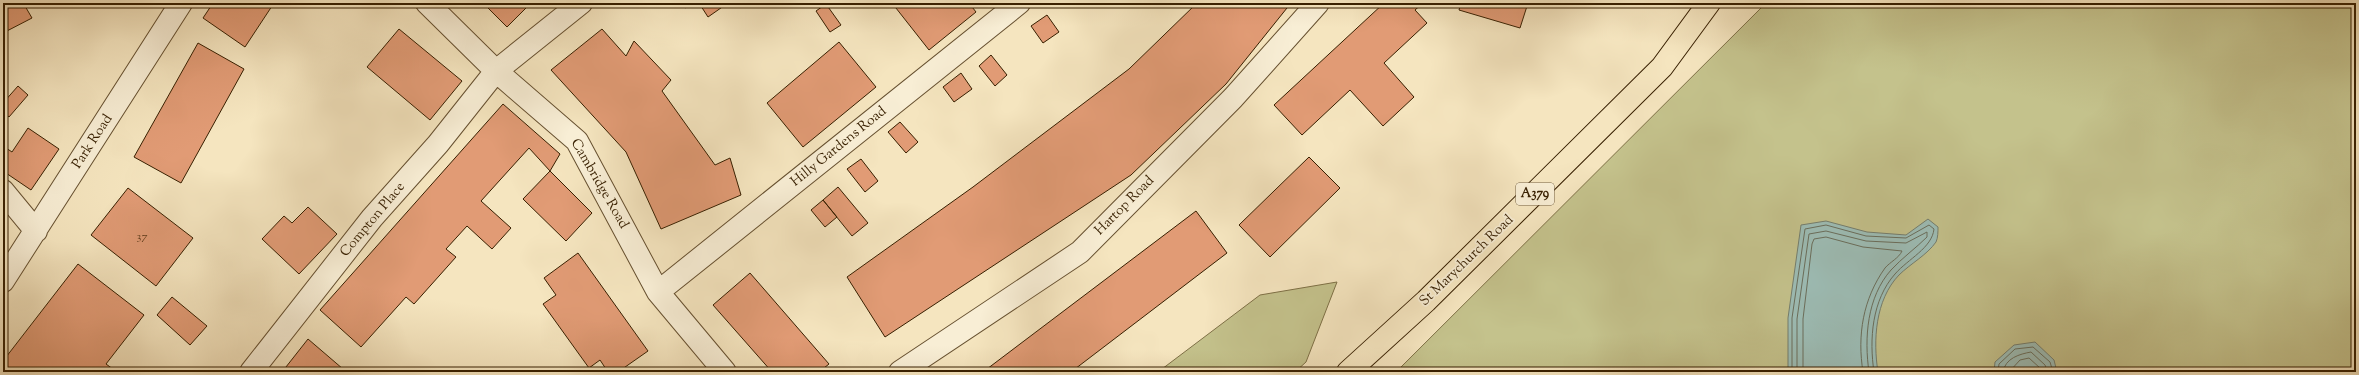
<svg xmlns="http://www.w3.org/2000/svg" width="2359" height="375" viewBox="0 0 2359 375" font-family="'Sorts Mill Goudy',serif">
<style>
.green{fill:#c4c28c;stroke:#7e7046}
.water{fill:#9dbeb7;stroke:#747e6e}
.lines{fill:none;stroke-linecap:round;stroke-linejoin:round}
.shore{stroke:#6a6e5c;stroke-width:1}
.building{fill:#e19b75;stroke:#371f00}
.minor-casing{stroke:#665030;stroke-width:24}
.primary-casing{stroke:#371f00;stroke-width:24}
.minor{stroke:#f8eed5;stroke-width:22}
.primary{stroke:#f5e5bf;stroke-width:22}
.labels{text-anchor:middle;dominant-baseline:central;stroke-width:3.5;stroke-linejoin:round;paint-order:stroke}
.number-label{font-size:12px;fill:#623e1d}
.shield{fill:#f8eed5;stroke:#715d40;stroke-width:1}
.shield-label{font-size:13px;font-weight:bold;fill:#371f00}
.street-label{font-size:14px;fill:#371f00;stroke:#f8eed5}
</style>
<rect width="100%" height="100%" fill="#f5e5bf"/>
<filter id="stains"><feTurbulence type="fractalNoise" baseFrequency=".005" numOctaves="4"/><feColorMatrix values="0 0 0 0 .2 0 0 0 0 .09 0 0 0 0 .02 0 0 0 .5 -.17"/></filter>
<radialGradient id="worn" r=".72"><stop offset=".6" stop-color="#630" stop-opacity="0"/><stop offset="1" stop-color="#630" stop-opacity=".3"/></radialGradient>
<path class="green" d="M1766,3H2356V372H1396Z
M1337,282L1306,362L1295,372H1158L1260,295Z"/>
<path class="water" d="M1928,219L1938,227C1938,231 1938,238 1936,242C1927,255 1910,264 1899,275C1875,300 1873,341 1878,372H1788V318L1801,225L1826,221L1867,232L1906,235Z
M2035,342L2054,360L2057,372H1994L1995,362L2014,345Z"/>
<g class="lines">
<path class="shore" d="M1792,372V318L1805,229L1826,225L1866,236L1906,238L1929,225L1934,229C1932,248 1908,259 1895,274C1872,300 1869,339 1874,372
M1797,372V319L1809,234L1826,231L1866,241L1906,243L1927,232V237C1916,248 1902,258 1891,270C1867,297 1864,338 1869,372
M1803,372V319L1812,244L1814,239L1826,237L1863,247L1902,251C1899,258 1890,262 1885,268C1863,299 1857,335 1863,372
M1998,372L1999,364L2015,349L2033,347L2050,362L2053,372
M2003,372C2005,358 2020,354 2031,352L2045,365L2048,372
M2009,372L2020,360L2029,358L2040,368L2041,372"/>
</g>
<path class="building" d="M3,3H31L25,6L32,18L3,33Z
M213,3H274L245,47L203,18Z
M483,3H531L507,27Z
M682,3H692L685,8Z
M699,3H728L708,17Z
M892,3H969L976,12L929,50Z
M1197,3H1291L1226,84L1131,175L885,337L847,277L973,187L1129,69Z
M1384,3H1423L1415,10L1427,23L1384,63L1414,97L1383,126L1350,90L1302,135L1274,105Z
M1461,3H1528L1520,28L1459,10Z
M826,4L841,25L830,32L816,11Z
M1047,15L1059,32L1043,43L1031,26Z
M399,29L462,81L430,120L367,67Z
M602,29L626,56L634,41L671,80L662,91L715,165L730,158L741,195L661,229L626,152L551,70Z
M839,42L876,87L803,147L767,103Z
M198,43L244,69L181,183L134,157Z
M991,55L1007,75L995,86L979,66Z
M961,73L972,89L954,102L943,87Z
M18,86L28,95L9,117L3,112V103Z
M503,104L560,154L550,171L529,148L481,201L511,228L492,249L467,226L446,249L456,257L414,304L406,297L361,347L320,310Z
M900,122L918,142L906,153L888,132Z
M28,128L59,149L31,190L3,171V146L12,152Z
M1309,157L1340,188L1270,257L1239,225Z
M861,159L878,181L865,192L847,169Z
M550,171L592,213L566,241L523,199Z
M838,187L868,223L852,236L823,200Z
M128,188L193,238L156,286L91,235Z
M823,200L837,217L825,227L811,210Z
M308,207L337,234L299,274L262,239L284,216L292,223Z
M1196,211L1227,253L1071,372H983Z
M578,253L648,351L618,372H608L600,360L589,368L543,304L556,295L544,278Z
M78,264L144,315L106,364L117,372H3V361Z
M750,273L829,364L819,372H772L713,305Z
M172,297L207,326L190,345L157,315Z
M308,339L343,369L347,372H282Z"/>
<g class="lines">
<defs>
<path id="minor" d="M427,3L496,71L577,141L658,292L725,372
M3,191L36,231
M3,281L181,3
M658,292L1019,3
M251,372L372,218L438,144L496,71L581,3
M900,372L1080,252L1233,98L1318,3"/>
<path id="primary" d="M1348,372L1426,301L1662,67L1709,3"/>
</defs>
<use href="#minor" class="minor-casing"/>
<use href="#primary" class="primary-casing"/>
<use href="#minor" class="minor"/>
<use href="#primary" class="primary"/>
</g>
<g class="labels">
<g class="number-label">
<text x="142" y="237">37</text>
</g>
<rect class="shield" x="1516" y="183" width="38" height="22" rx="3"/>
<g class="shield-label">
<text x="1535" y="194">A379</text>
</g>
<g class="street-label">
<text transform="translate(93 142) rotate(-57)">Park Road</text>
<text transform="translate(839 147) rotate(-39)">Hilly Gardens Road</text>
<text transform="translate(599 184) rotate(60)">Cambridge Road</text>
<text transform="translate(1125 206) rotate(-45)">Hartop Road</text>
<text transform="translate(373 220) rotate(-50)">Compton Place</text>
<text transform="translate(1467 261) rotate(-44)">St Marychurch Road</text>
</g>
</g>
<rect width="2359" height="375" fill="none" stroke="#f5e5bf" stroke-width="16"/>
<rect x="4" y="4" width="2351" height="367" fill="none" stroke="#371f00" stroke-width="2"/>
<rect x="8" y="8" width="2343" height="359" fill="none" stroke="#371f00"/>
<rect width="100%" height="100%" filter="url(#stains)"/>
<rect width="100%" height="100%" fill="url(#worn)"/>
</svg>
